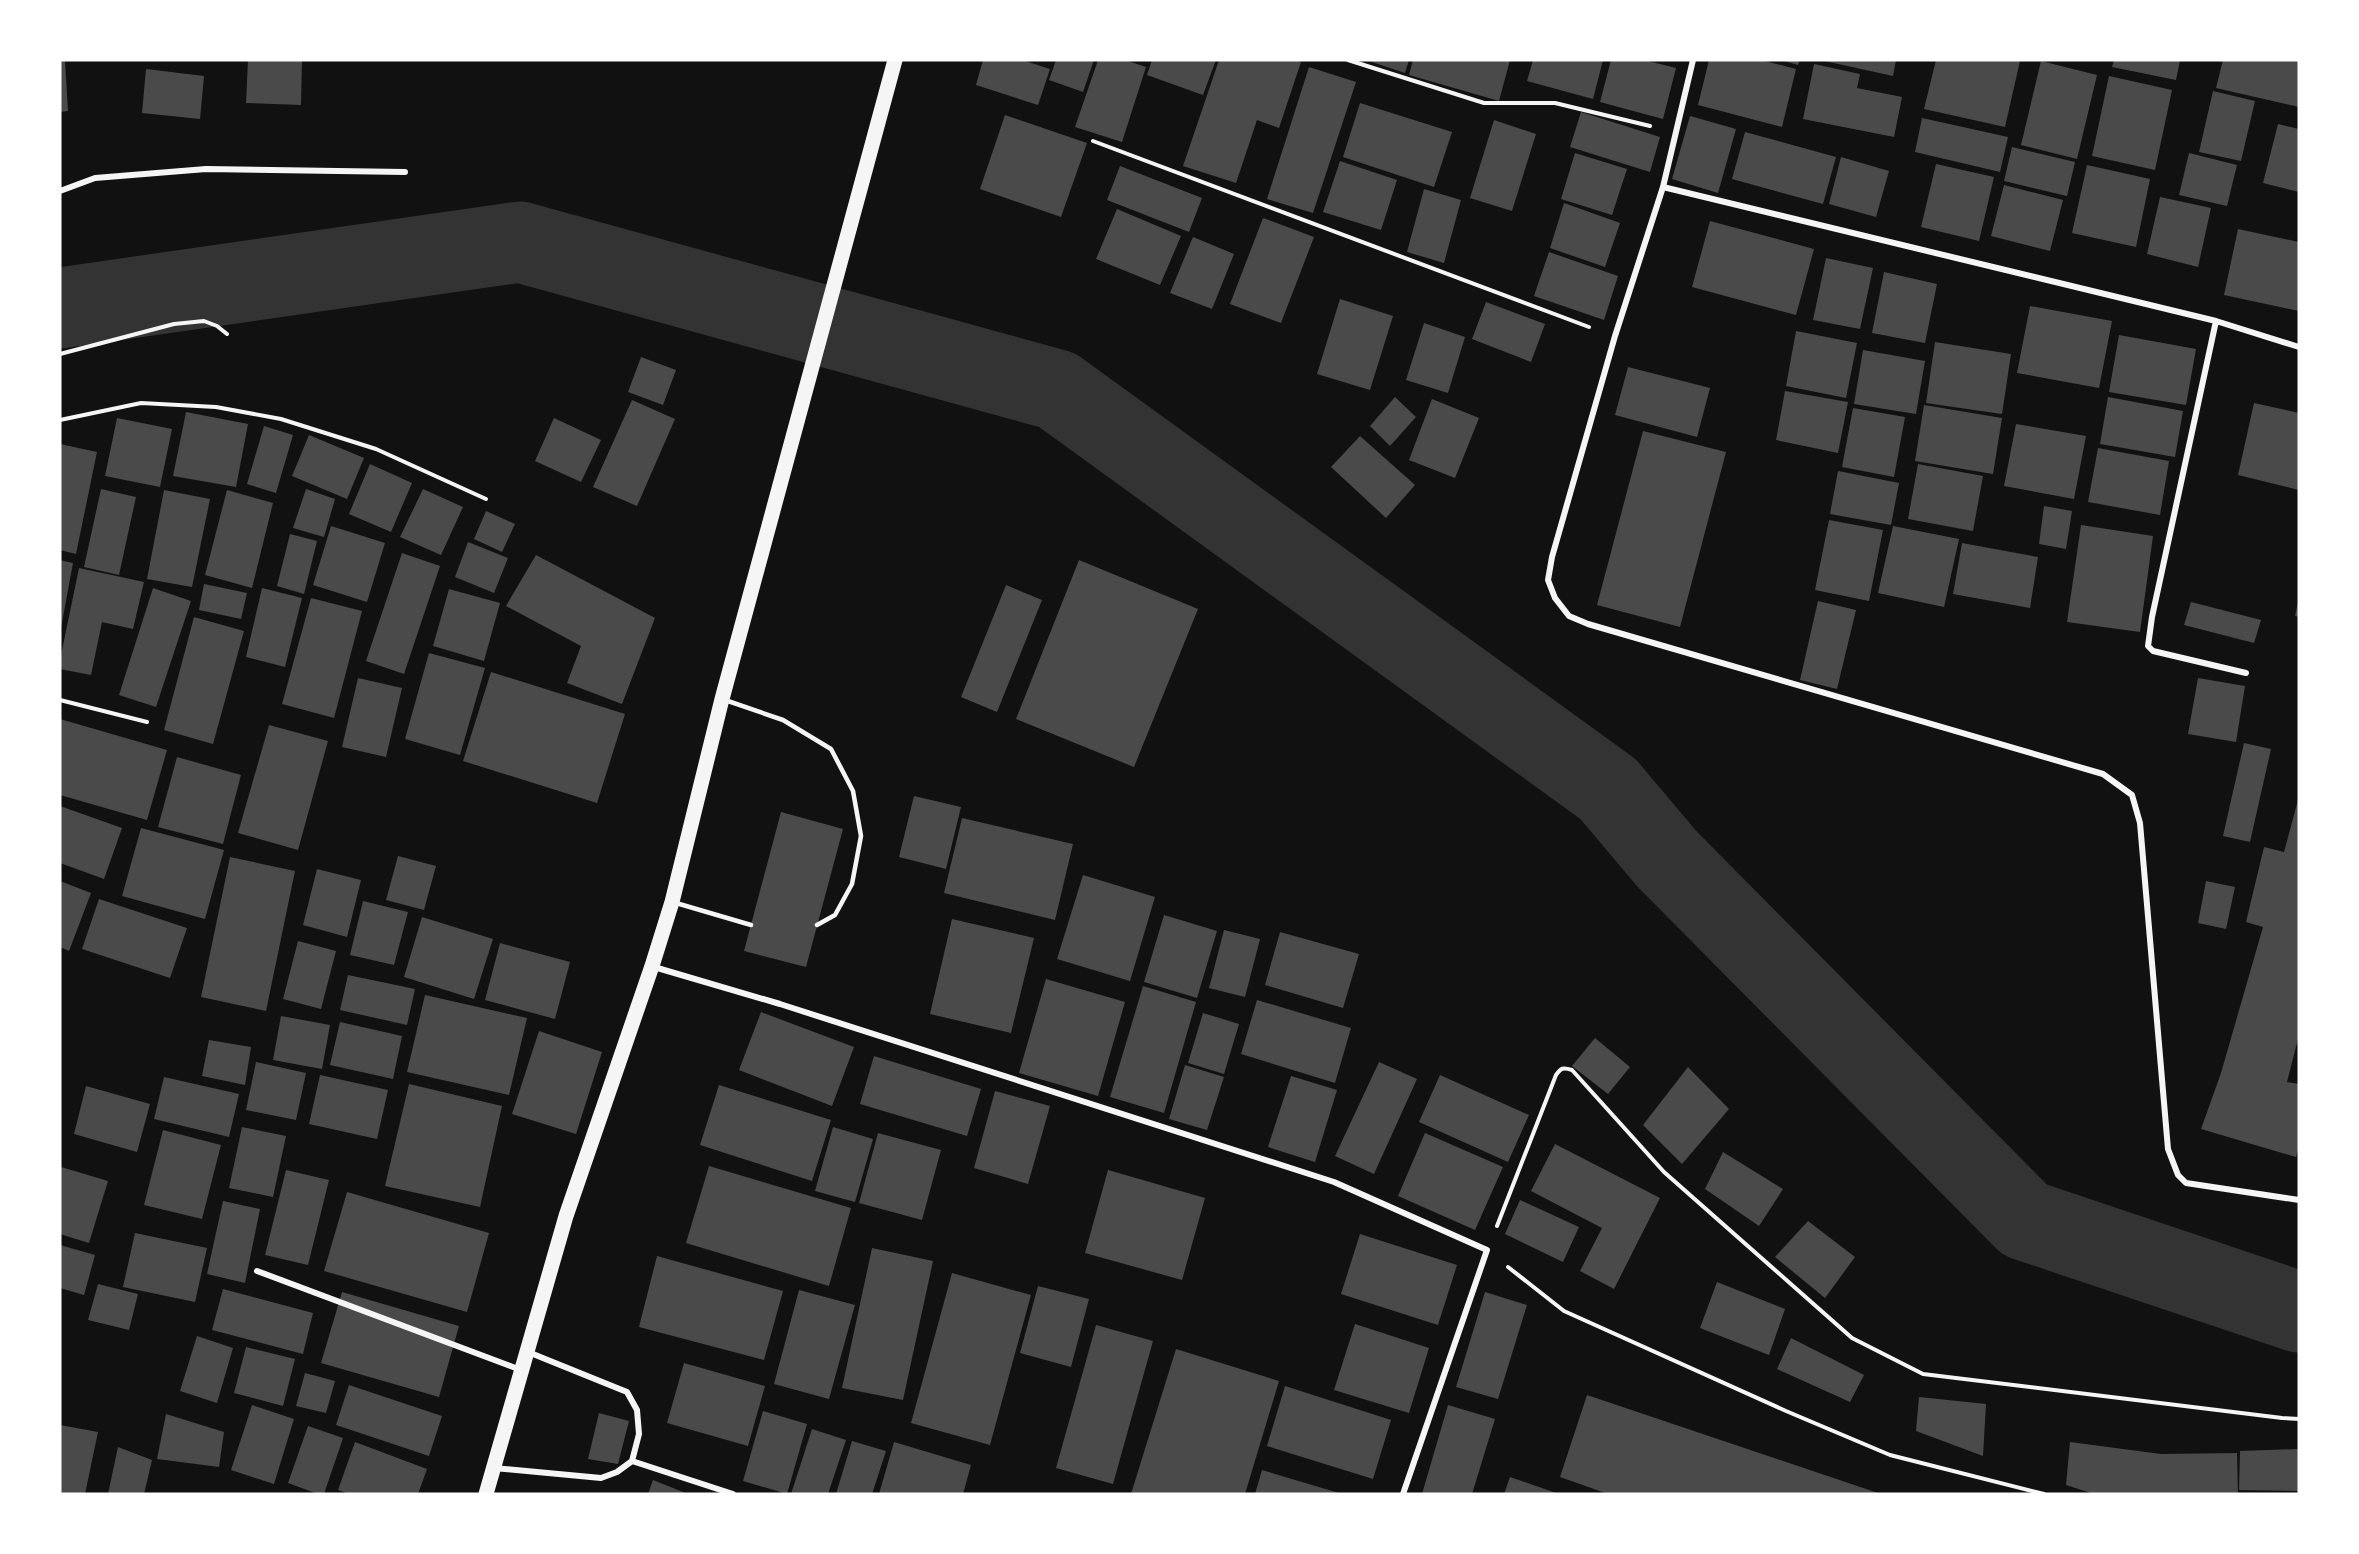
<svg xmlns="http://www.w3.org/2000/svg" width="2359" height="1554" viewBox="0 0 2359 1554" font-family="Inter,sans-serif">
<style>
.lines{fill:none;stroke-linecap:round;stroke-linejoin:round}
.river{stroke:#333;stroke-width:81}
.building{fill:#4a4a4a}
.path{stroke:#f5f5f5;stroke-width:4}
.service{stroke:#f5f5f5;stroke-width:4.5}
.minor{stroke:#f5f5f5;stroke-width:6}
.primary{stroke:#f5f5f5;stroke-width:15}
</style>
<rect width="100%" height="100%" fill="#111"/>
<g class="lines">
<path class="river" d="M60,308L520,242L1057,390L1608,789L1667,859L2025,1220L2299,1312"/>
</g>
<path class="building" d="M60,60H65L68,111L60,112Z
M248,60H302L301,105L246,103Z
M983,60H1022L1050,69L1038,105L976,85Z
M1056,60H1094L1083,92L1049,80Z
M1098,60H1125L1146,67L1122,142L1075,127Z
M1152,60H1216L1203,95L1147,75Z
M1219,60H1294L1301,62L1279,128L1257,120L1236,183L1183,166Z
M1366,60H1409L1405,73Z
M1413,60H1510L1499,101L1409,75Z
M1533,60H1603L1593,99L1527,81Z
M1611,60H1644L1676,68L1663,119L1600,102Z
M1709,60H1761L1796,69L1782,127L1698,105Z
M1781,60H1800L1798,65Z
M1820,60H1896L1893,76Z
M1936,60L2020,61L2005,127L1924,109Z
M2114,60H2180L2176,80L2112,67Z
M2223,60H2299V107L2216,88Z
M2041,61L2097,75L2077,159L2021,145Z
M1814,64L1860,74L1857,88L1902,97L1894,137L1803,119Z
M1309,67L1356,82L1313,213L1267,199Z
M146,69L204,76L200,119L142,113Z
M2109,76L2172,90L2155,170L2092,156Z
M2213,91L2255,101L2241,161L2199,152Z
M1360,103L1452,132L1434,187L1343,157Z
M1581,112L1660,137L1650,172L1570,147Z
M1005,115L1087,143L1061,217L980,189Z
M1690,116L1736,129L1718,193L1672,179Z
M1922,118L2008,137L2000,172L1915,152Z
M1494,120L1536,134L1512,211L1470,198Z
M2278,124L2299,129V192L2263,183Z
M1745,132L1836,157L1823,204L1732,179Z
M2012,147L2075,162L2067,196L2004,181Z
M1575,153L1627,169L1612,215L1561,199Z
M2189,153L2237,165L2227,206L2179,195Z
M1841,157L1889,171L1876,217L1829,204Z
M1340,161L1397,180L1381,230L1323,212Z
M1936,164L1994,177L1979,241L1921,227Z
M2087,165L2150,179L2136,247L2072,233Z
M1120,166L1202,198L1189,232L1107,200Z
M2004,185L2063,200L2050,251L1991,236Z
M1424,189L1461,200L1444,263L1407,252Z
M2160,197L2211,208L2198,267L2147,254Z
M1564,203L1620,223L1605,267L1550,248Z
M1117,209L1181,236L1160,285L1096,259Z
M1263,218L1314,237L1281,323L1230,304Z
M1710,221L1814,249L1796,315L1692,287Z
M2238,229L2299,242V311L2224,295Z
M1193,237L1234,254L1212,309L1170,293Z
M1549,252L1618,276L1604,320L1534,296Z
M1826,258L1873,268L1860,329L1813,320Z
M1884,272L1937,284L1925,343L1872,333Z
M1340,299L1393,316L1370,390L1317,374Z
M1486,302L1545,324L1531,362L1472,339Z
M2030,306L2112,321L2099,388L2017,373Z
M1424,323L1465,337L1448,393L1406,380Z
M1796,331L1857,343L1846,398L1786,386Z
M2119,335L2196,349L2186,405L2109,392Z
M1935,342L2011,354L2002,414L1926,403Z
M1863,350L1925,361L1916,414L1854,404Z
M641,357L676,370L663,405L628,392Z
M1628,367L1710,388L1697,437L1615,415Z
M1785,391L1848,402L1838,453L1776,440Z
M1395,397L1416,417L1390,446L1370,426Z
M2108,397L2183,411L2175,457L2100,444Z
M1432,399L1479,418L1455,478L1409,460Z
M632,400L675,419L637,506L593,487Z
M2254,403L2299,413V490L2238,475Z
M1924,405L2002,418L1993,474L1915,461Z
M1853,408L1905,417L1894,477L1842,467Z
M186,412L248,424L236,487L173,476Z
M117,418L172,429L160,487L105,476Z
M554,418L601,440L581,482L535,461Z
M2016,424L2086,436L2074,499L2004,486Z
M264,426L293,435L276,493L247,484Z
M1643,431L1726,452L1680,627L1597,605Z
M309,435L364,458L347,499L292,476Z
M1360,436L1415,485L1386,518L1331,467Z
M60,444L97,452L76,554L60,550Z
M2098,448L2169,461L2160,515L2088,502Z
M370,464L412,483L391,532L349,514Z
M1918,464L1983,476L1973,531L1908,519Z
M1838,471L1899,483L1891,525L1830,514Z
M101,489L136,497L119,575L84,567Z
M306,489L335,499L324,537L293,528Z
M423,489L463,507L441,555L400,537Z
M164,490L210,499L192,587L147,579Z
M227,490L273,503L252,588L205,575Z
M2044,506L2072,511L2066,549L2039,544Z
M486,511L515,524L502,552L474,539Z
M1829,520L1883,530L1869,601L1815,590Z
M2081,525L2153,536L2140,632L2067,622Z
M331,526L385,543L367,602L313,585Z
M1893,526L1959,539L1944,607L1878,593Z
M290,534L317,541L304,594L277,586Z
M468,542L508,558L494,593L455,577Z
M1962,543L2038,557L2030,608L1953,594Z
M402,553L440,566L404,674L366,661Z
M536,555L655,618L622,704L567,683L581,646L506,606Z
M60,560L73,563L61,628H60Z
M1079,560L1198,609L1134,767L1016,719Z
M79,568L144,582L133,629L102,622L91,675L60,669V660Z
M204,584L247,593L241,619L199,610Z
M1006,585L1042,600L997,712L961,697Z
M153,588L191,601L156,707L119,695Z
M262,588L302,598L285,667L246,657Z
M449,589L500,603L484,661L433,646Z
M311,598L362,611L334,718L282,704Z
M1818,601L1856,610L1837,689L1800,680Z
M2191,602L2261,620L2254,643L2184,625Z
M2298,602H2299V617L2295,616Z
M194,617L244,631L213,744L164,730Z
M429,653L485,668L460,755L405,739Z
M491,672L625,714L597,803L463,761Z
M358,678L402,688L386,757L342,747Z
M2198,678L2245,686L2236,742L2188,734Z
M60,719L167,750L147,820L60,795Z
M269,725L328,741L298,850L238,833Z
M2244,743L2271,749L2250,842L2223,836Z
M177,757L241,775L223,844L158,827Z
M914,796L961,807L946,869L899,857Z
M2298,800L2299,1035L2287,1082L2299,1084V1146L2296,1157L2201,1129L2221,1073L2263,927L2246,922L2264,847L2284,852Z
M60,806L122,828L104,879L60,863Z
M781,812L843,829L806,967L744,951Z
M962,818L1073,844L1055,920L944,893Z
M141,828L224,850L205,919L122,896Z
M398,856L436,866L424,910L386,900Z
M230,857L295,871L266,1011L201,997Z
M317,869L361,880L347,937L303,925Z
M1083,875L1155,897L1130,981L1057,959Z
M60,881L91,893L69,951L60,947Z
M2206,881L2235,887L2226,929L2198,923Z
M99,899L187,928L170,978L82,949Z
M363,901L408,912L394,965L350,955Z
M1164,915L1217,931L1197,998L1144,982Z
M422,917L493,939L474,999L404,977Z
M952,919L1034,938L1011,1033L930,1014Z
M1224,930L1260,939L1245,997L1209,988Z
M1280,932L1359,954L1343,1008L1265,985Z
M298,941L336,951L321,1009L283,999Z
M500,943L570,962L555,1019L485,1000Z
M348,975L415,989L407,1025L340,1010Z
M1046,979L1125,1002L1098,1096L1019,1073Z
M1143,986L1196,1002L1164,1113L1110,1097Z
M425,995L527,1018L509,1095L407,1072Z
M1257,1000L1351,1028L1335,1083L1241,1054Z
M761,1012L854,1047L832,1106L739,1070Z
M1203,1013L1239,1024L1224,1074L1188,1063Z
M281,1016L330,1025L322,1069L273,1060Z
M340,1022L402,1036L393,1079L330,1065Z
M539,1031L602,1052L576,1134L512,1114Z
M1595,1038L1630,1067L1608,1094L1572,1066Z
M209,1040L251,1047L245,1085L202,1076Z
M874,1056L981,1089L967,1136L860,1104Z
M256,1062L306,1073L296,1120L246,1110Z
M1379,1062L1417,1079L1374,1174L1335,1156Z
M1185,1065L1224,1077L1207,1130L1169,1119Z
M1688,1067L1729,1109L1682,1164L1643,1125Z
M320,1075L388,1090L377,1139L309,1124Z
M1440,1075L1529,1115L1508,1162L1419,1122Z
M1291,1076L1337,1090L1315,1162L1268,1147Z
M164,1077L239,1094L229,1137L154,1119Z
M409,1084L502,1106L480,1207L385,1186Z
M719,1085L831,1120L812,1181L700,1145Z
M86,1086L150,1104L137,1152L74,1134Z
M995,1091L1050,1106L1028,1184L974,1168Z
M242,1127L286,1136L273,1197L229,1188Z
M833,1127L873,1139L855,1202L815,1191Z
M163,1130L221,1145L202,1219L144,1205Z
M878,1133L941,1150L922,1220L859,1203Z
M1425,1133L1503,1167L1475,1230L1398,1196Z
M1555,1144L1660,1198L1614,1289L1580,1271L1602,1228L1531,1191Z
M1723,1152L1783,1189L1759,1226L1705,1189Z
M709,1166L851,1208L829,1286L686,1243Z
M61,1167L108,1181L89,1243L60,1234Z
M286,1170L329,1180L308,1265L265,1255Z
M1108,1170L1205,1198L1182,1280L1085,1253Z
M347,1192L489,1233L467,1312L324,1271Z
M1520,1200L1579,1227L1563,1262L1505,1234Z
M223,1201L260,1209L245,1283L207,1274Z
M1808,1221L1855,1257L1825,1298L1775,1257Z
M135,1233L207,1248L195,1302L123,1287Z
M1360,1234L1457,1265L1438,1325L1341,1294Z
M60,1245L95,1255L84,1295L60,1288Z
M872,1248L933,1261L903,1400L842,1388Z
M657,1256L783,1291L764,1360L639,1327Z
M952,1273L1031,1295L990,1445L911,1423Z
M1717,1282L1785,1309L1769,1355L1700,1328Z
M98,1284L138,1294L129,1330L88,1320Z
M1038,1286L1089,1299L1071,1367L1020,1353Z
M223,1289L313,1313L303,1354L212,1330Z
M799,1290L855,1305L829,1399L774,1384Z
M342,1292L459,1326L439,1397L321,1363Z
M1485,1292L1527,1305L1498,1399L1456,1387Z
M1355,1324L1429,1348L1409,1413L1334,1390Z
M1096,1325L1153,1341L1113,1484L1056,1468Z
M197,1336L233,1348L217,1403L180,1391Z
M1791,1338L1864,1375L1850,1402L1777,1369Z
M246,1347L295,1359L283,1406L234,1393Z
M1176,1349L1279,1381L1245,1494H1131Z
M684,1363L765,1386L748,1446L667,1423Z
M305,1373L335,1381L326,1413L296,1406Z
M349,1385L442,1416L429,1456L336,1425Z
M1285,1386L1391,1420L1373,1479L1267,1446Z
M1587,1395L1881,1494H1608L1560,1477Z
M1919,1397L1986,1404L1983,1456L1916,1431Z
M252,1405L294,1419L274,1484L231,1470Z
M1448,1405L1495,1419L1472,1494H1422Z
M763,1411L807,1424L787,1494L743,1481Z
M599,1413L629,1421L618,1464L588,1459Z
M166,1414L224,1432L219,1467L157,1459Z
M60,1425L98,1432L85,1494H60Z
M308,1426L343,1438L324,1494H318L288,1483Z
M812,1429L846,1440L828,1494H791Z
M852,1441L886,1451L872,1494H836Z
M355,1442L427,1469L418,1494H349L338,1490Z
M894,1442L971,1465L963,1494H879Z
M2070,1442L2161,1454L2237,1453L2238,1494H2094L2066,1485Z
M118,1447L152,1460L144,1494H108Z
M2299,1449V1491L2239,1490L2240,1451Z
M1262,1470L1339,1493V1494H1255Z
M1510,1477L1559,1494H1504Z
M653,1480L688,1494H648Z"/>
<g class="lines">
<path class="path" d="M1348,60L1484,103H1555L1650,126
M1093,141L1589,327
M60,354L174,324L204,321L217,326L227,334
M60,420L141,403L216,407L281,419L376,449L486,499
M60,700L147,722
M1497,1226L1556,1075C1561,1068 1563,1067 1572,1070L1664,1172L1852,1338L1923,1374L2282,1418L2299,1419
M1508,1267L1564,1311L1786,1411L1890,1455L2044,1494"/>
<path class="service" d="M725,700L783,720L831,749L853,791L861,836L852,884L835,915L817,925
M676,903L751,925"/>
<path class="minor" d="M1693,60L1663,187L1615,336L1552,557L1548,580L1555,598L1569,616L1588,624L2103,774L2132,795L2140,823L2168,1149L2178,1175L2186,1183L2299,1200
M1663,187L2216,321L2299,347
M60,191L95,178L206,169L405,172
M2216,321L2152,617L2148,646L2153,651L2246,673
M654,967L780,1004L1334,1182L1487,1250L1403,1494
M257,1271L521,1370
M632,1461L733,1494
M494,1468L601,1478L617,1472L632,1461L639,1434L637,1410L627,1392L528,1352"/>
<path class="primary" d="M486,1494L566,1216L652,966L672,902L722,699L895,60"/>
</g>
<rect width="2359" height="1554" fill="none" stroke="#ffffff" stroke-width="123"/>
</svg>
